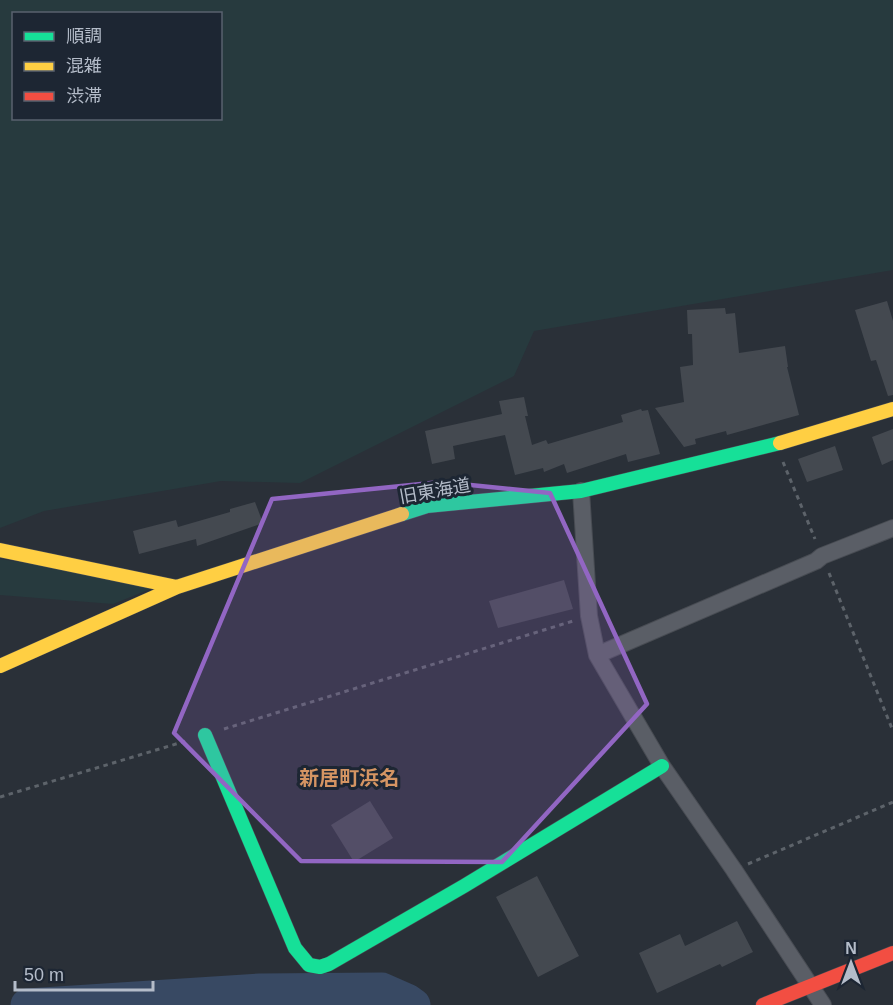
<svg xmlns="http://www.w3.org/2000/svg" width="893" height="1005" viewBox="0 0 893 1005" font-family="Helvetica,'Noto Sans JP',sans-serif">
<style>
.green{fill:#273a3e;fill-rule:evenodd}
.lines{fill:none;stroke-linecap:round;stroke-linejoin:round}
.river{stroke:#384963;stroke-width:33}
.building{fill:#444950}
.street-casing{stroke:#484c53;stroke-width:18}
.fast-casing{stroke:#484c53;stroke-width:15}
.slow-casing{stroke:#484c53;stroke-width:15}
.jam-casing{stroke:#484c53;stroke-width:15}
.path{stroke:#5d636a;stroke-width:3;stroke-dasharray:4.5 4.5;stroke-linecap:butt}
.street{stroke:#5a5e66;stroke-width:16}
.fast{stroke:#16e098;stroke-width:14}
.slow{stroke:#ffcf43;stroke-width:14}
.jam{stroke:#f24e42;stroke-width:14}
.marked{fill:#9266c3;fill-opacity:0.2;stroke:#9266c3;stroke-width:4.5;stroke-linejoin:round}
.labels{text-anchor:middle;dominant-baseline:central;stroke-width:6;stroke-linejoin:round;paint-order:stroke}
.street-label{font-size:18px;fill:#b4bcc9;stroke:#1d2633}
.neighbourhood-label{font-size:20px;font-weight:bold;fill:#d59563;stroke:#1d2633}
</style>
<rect width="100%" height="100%" fill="#2a3038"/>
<path class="green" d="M0,0H893V270L534,331L514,376L300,483L221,481L44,511L0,528ZM14,14H220V118H14Z
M0,559L163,584L113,604L0,595Z"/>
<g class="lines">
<path class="river" d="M27,1005L260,990L382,989L407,1000L414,1005"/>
</g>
<path class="building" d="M887,301L893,321V395L888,396L876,360L871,361L855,310Z
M725,308L726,314L735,313L739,353L785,346L788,367H787L799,415L727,435L726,431L695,439L696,444L684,447L655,408L684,402L680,367L693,365L692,334H688L687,310Z
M524,397L528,416H525L532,445L546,440L548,444L623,422L621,415L641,409L642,411L648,410L660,454L628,462L626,454L567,473L564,464L544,472L543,468L515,475L505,435L453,446L455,459L432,464L425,431L502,414L499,401Z
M893,429V460L882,465L872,437Z
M835,446L843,470L807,482L798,459Z
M255,502L263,523L197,546L196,539L139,554L133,531L176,520L178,527L230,512V509Z
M564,580L573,609L498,628L489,601Z
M370,801L393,838L354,862L331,825Z
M537,876L579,956L538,977L496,897Z
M737,921L753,952L722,967L720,964L657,993L639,953L680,934L685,946Z"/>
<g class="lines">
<defs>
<path id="street" d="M581,491L589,616L597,655L662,766L734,870L823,1005
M597,655L816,561L822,556L893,528"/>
<path id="fast" d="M402,514L427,506L581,491L780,443
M205,735L295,948L309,965L320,967L329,964L464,886L662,766"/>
<path id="slow" d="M780,443L893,409
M0,550L177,587
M0,666L177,587L402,514"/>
<path id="jam" d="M763,1005L893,953"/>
</defs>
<use href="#street" class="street-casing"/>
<use href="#fast" class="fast-casing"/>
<use href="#slow" class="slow-casing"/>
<use href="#jam" class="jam-casing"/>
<path class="path" d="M783,462L815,539
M829,573L893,731
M224,729L573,621
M0,797L186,741
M748,864L893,802"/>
<use href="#street" class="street"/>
<use href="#fast" class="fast"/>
<use href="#slow" class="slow"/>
<use href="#jam" class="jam"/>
</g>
<path class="marked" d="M441,482L550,493L647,704L502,862L301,861L174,733L272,499Z"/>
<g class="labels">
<g class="street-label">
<text transform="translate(435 491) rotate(-10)">旧東海道</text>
</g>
<g class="neighbourhood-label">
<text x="349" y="778">新居町浜名</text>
</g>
</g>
<rect x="12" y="12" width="210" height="108" fill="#1d2633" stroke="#59626f" stroke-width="1.5"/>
<rect x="24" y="32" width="30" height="9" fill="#16e098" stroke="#59626f" stroke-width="1.5"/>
<text x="66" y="42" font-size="18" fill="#b4bcc9">順調</text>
<rect x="24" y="62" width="30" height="9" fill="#ffcf43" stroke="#59626f" stroke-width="1.5"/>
<text x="66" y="72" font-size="18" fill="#b4bcc9">混雑</text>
<rect x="24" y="92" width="30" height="9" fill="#f24e42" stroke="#59626f" stroke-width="1.5"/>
<text x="66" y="102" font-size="18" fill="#b4bcc9">渋滞</text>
<g transform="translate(851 963)" stroke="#1d2633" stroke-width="4.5" paint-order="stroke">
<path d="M0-4.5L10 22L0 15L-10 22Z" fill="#b4bcc9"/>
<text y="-9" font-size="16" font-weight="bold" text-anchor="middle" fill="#b4bcc9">N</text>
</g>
<path d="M15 981v9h138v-9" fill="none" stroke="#b4bcc9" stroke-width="3"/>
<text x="24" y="981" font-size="18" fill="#b4bcc9" stroke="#1d2633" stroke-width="4.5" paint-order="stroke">50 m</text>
</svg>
